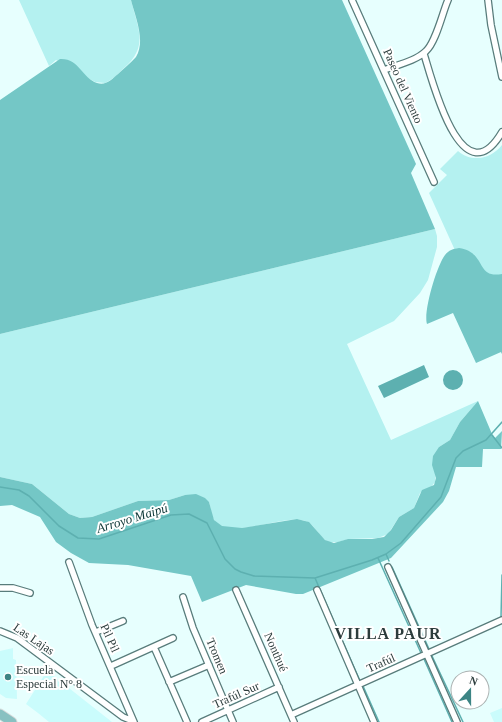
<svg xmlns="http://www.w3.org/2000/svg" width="502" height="722" viewBox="0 0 502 722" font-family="'Times New Roman',serif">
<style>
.built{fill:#cafcfc}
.green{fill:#b4f1f0}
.forest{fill:#74c7c6}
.water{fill:#5db0b0}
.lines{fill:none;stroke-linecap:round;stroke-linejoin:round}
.stream{stroke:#5db0b0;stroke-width:1.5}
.minor-casing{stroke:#587c7b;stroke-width:8}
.primary-casing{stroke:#d9dcdc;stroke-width:11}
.minor{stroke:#fff;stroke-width:5.5}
.primary{stroke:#88c1c1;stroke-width:9}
.poi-dot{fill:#3c8484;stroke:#fff;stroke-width:1.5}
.labels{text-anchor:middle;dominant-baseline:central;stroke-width:4;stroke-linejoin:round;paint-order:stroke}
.street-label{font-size:12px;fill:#2c3c3c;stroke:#fff}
.poi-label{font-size:12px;fill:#2c3c3c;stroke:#fff;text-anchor:start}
.water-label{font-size:13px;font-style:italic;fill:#0e3737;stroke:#fff}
.district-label{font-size:16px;font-weight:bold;letter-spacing:1px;fill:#2c3c3c;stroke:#fff}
</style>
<rect width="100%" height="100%" fill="#e7fffe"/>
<path class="built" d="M13,648V659L16,660L17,699L6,698L0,694V651Z
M47,671L60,681L112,722H49L38,713L26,704Z
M502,708V722H494L490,713Z"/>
<path class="green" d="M19,0H131C138,29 149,46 124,68C118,74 112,80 105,83L95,82L56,60L49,66Z
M502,145V354L429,193L447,175L440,169L458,151C472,163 491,159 502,145Z
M435,229L437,236V247L428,280L420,293L394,321L347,344L391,440L478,401L460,422L450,440L439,447L435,482L431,487L426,489L420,493L414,508L399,517L388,534L378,538L349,539L338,542H329C317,537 316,522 301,520C280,516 227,541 214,520C211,515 211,508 209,502L185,495L169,500L138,501L92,517L80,518L69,514L32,484L0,477V334Z"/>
<path class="forest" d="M131,0H342L416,164L411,173L435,229L0,334V100L60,59C79,58 82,78 97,83C106,86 112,79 118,74C124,68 131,63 136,57C146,41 135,16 131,0Z
M459,248C487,252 475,279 502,274V354L501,352L476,363L453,313L427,324C423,312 437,265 445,255C449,250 453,249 459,248Z
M478,401L492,434L495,438L502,431L501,449H483L482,467H456L449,491L443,502L391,558L303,594H296L246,585L202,602L191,576L128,565L89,563L71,553L56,542L40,517L12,505L0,506V477L32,484L69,514L80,518L92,517L138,501L169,500L185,495L196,494L205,498L209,502L214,520L222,526L242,528L297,519L309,522L325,540L334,543L348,539H372L384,537L391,530L399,517L414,508L422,490L434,485L436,478L432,465L433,456L439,447L450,440L460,422Z"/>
<path class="water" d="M424,365L429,377L384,398L378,386Z
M443 380a10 10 0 1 1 20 0a10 10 0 1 1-20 0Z"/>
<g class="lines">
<path class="stream" d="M492,435L502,448
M0,487L19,490L29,496L59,526L78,538L99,539L171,515L189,514L207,523L225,559L235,569L241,572L254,576L315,578L372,560L386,554L401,543L441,497L456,458L463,451L486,440L502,422
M386,554L389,561
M378,558L421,653
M392,567L429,649
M315,578L360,681
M501,617L502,575
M432,656L463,722
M424,659L452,722
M363,686L379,722"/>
<defs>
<path id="minor" d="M352,0L434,182
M488,0L491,25L502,77
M424,54C432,80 462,200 502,132
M384,70C397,65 416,61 426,51C436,42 442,14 448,0
M69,562L92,625L134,722
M388,567L457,722
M0,588H13L30,593
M236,590L294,722
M317,590L374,722
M183,597L193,628L233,722
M0,631L17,638L123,717L133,721
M96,632L123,621
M154,647L187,722
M111,666L173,638
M169,682L209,665
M291,715L502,620
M202,722L279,687"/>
<path id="primary" d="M0,714L12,722"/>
</defs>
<use href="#minor" class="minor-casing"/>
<use href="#primary" class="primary-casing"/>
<use href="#minor" class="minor"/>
<use href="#primary" class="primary"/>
</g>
<circle class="poi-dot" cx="8" cy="677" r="4"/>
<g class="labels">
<g class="street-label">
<text transform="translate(403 86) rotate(66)">Paseo del Viento</text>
<text transform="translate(110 638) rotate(66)">Pil Pil</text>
<text transform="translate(34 639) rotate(34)">Las Lajas</text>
<text transform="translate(276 652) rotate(66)">Nonthué</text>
<text transform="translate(217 656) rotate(67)">Tromen</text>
<text transform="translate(381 663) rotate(-24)">Trafúl</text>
<text transform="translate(236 695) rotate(-24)">Trafúl Sur</text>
</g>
<g class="poi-label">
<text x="16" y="670">Escuela<tspan x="16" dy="14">Especial N° 8</tspan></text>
</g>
<g class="water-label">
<text transform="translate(132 518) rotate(-17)">Arroyo Maipú</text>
</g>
<g class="district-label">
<text x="388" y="633">VILLA PAUR</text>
</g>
</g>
<g transform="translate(470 690) rotate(21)"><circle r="19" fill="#ffffff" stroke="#abb1b1"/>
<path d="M0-3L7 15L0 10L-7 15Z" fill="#3c8484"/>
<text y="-6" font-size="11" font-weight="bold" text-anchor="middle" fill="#2c3c3c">N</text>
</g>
</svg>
